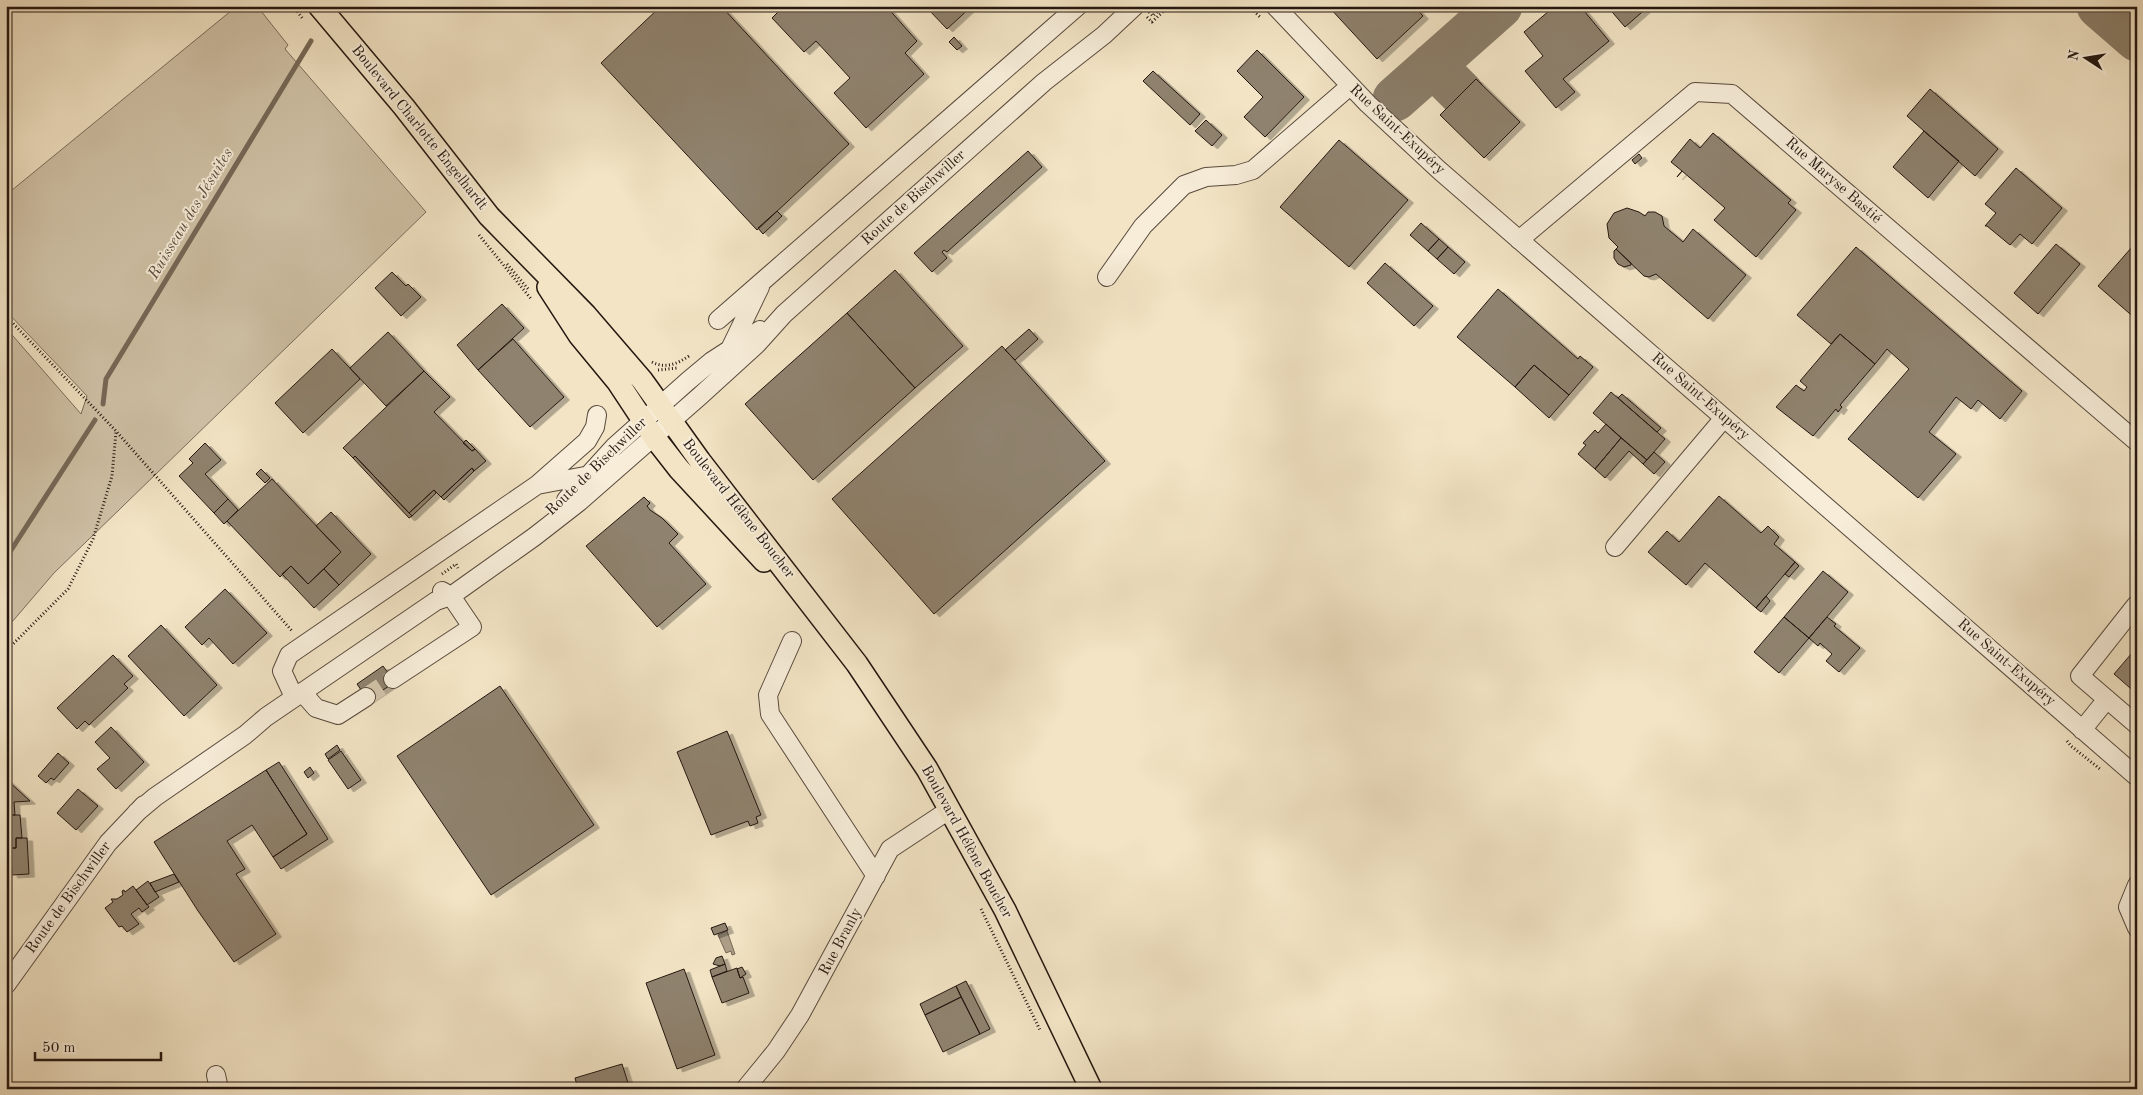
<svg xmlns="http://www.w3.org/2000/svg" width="2143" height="1095" viewBox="0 0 2143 1095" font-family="'Old Standard TT',serif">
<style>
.green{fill:#cfc1a6;stroke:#7a6c5b}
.water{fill:#ac9e87;stroke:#766857}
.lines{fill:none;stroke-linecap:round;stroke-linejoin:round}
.stream{stroke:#766857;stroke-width:5}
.taxiway{stroke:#8b7e6a;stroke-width:45}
.building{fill:#8f826e;stroke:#241710;filter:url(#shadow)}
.minor-tunnel{stroke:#d3c5aa;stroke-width:18;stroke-dasharray:18 9;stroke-linecap:butt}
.minor-casing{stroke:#584a3d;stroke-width:20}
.major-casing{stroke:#241710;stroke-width:24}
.path{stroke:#241710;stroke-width:3;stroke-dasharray:1 2.5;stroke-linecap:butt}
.minor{stroke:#f7edd9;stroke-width:18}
.major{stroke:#f2e4c5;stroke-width:21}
.labels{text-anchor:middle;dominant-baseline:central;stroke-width:4;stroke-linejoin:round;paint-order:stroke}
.street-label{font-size:15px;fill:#241710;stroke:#f7edd9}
.water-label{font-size:16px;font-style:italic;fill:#5a4d40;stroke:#f7edd9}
</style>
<defs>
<filter id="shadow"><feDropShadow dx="5.5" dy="3" stdDeviation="0" flood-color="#0004"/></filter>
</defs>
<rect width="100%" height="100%" fill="#f2e4c5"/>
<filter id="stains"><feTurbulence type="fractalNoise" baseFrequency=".004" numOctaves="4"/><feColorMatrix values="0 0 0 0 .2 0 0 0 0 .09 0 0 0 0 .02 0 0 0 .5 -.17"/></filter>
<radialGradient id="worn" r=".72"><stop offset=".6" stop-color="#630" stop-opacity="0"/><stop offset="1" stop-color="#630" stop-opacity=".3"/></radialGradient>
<path class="green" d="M237,6H257L288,45L285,49L426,212L54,573L6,629V328L81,414L87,396L6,311V195Z"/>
<path class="water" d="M727,931L735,954L732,955L731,951L726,953L718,935Z"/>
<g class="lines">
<path class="stream" d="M103,404L106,379L311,41
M6,558L95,420"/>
<path class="taxiway" d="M2099,6L2137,39
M1433,65L1462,94
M1395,99L1500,6"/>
</g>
<path class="building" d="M661,6H721L849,144L757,230L601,63Z
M886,6L917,41L905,53L924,74L866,128L834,93L850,78L816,41L804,52L772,18L784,6Z
M932,6H972L947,29L928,9Z
M1328,6H1414L1423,16L1377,59Z
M1555,6H1580L1609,41L1563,79L1575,92L1556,108L1525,71L1543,56L1524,32Z
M1607,6H1649L1625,27Z
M954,37L962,46L957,50L949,42Z
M1257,50L1304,97L1265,137L1244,117L1263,97L1237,71Z
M1153,71L1200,114L1190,125L1143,81Z
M1476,79L1520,122L1484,158L1440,115Z
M1930,89L1998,149L1975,176L1907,116Z
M1206,120L1222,135L1212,146L1195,131Z
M1924,131L1959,161L1928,198L1893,167Z
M1713,133L1791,200L1788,203L1796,210L1756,257L1714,220L1725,208L1682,171L1677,177L1682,171L1671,162L1690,139L1700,148Z
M1339,140L1408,200L1349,267L1280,207Z
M1028,151L1042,167L947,252L944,250L942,252L947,258L932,272L914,253Z
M1639,154L1642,158L1635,164L1632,160Z
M2016,168L2062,208L2032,244L2020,234L2010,245L1987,226H1985L1996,213L1985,204Z
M1627,208L1639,212L1645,216L1648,212H1655L1662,216L1664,226L1683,242L1693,229L1746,275L1708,319L1656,274L1649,277L1644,276L1616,249L1618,247L1609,238L1607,224L1614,213Z
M777,211L782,216L763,234L758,228Z
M1421,223L1439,239L1428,251L1410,235Z
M1439,239L1448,247L1437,259L1428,251Z
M2056,244L2080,264L2038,314L2014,293Z
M1448,247L1465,262L1454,274L1437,259Z
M1856,247L2022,391L2000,419L1978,400L1971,409L1956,397L1929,432L1956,454L1918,498L1848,439L1909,369L1887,349L1875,364L1840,334L1831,344L1797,315Z
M2132,247L2137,251V320L2098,286Z
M1616,249L1631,263V265L1624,267L1618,264L1614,258V251Z
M1385,263L1433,306L1414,326L1367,283Z
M895,270L963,346L915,388L847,313Z
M392,272L406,286L408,284L421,297L401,316L375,288Z
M1498,289L1578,359L1580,356L1593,367L1569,395L1534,365L1515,387L1457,337Z
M502,304L524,328L478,370L457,345Z
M847,313L915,388L813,480L745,404Z
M1029,329L1038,339L1015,360L1005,350Z
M388,332L424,371L386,406L350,368Z
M1840,334L1875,364L1840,405L1842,407L1838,412L1836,409L1813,436L1776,407L1796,385L1804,391L1807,387L1800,381Z
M513,339L564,397L530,427L478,370Z
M1002,346L1105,461L934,614L832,499Z
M332,349L360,379L303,433L275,403Z
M1534,365L1569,395L1549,418L1515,387Z
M424,371L450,397L434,412L472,451L475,449L486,461L474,471L472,468L441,497L434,490L409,513L355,456L353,458L343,448Z
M1611,392L1665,439L1647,460L1593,413Z
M1622,394L1661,428L1657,432L1618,398Z
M1606,424L1621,438L1595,469L1578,454L1586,445L1583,443L1595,430L1598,433Z
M1621,438L1647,460L1643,464L1629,451L1605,478L1595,469Z
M466,440L475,449L472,451L463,443Z
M205,443L221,460L205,474L228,499L214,513L179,476L193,463L189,459Z
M1654,452L1665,462L1654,474L1643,464Z
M355,456L412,516L409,518L353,458Z
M472,468L474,471L444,500L441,497Z
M261,469L270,478L265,483L256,474Z
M272,479L341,552L308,584L291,566L280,577L227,521Z
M434,490L436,493L412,516L409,513Z
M1719,496L1761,533L1768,526L1779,537L1774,544L1795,562L1756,608L1705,563L1686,585L1648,552L1667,531L1679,542Z
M644,497L650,503L647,506L650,510L662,518L678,534L669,543L706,584L657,627L586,546Z
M228,499L238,510L224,524L214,513Z
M331,512L371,554L339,585L324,569L341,552L316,526Z
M1795,562L1799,566L1789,577L1785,574Z
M291,566L308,584L324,569L339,585L314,608L282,574Z
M1823,571L1848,592L1809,638L1784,617Z
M225,589L267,633L233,664L209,638L202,645L185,627Z
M1766,596L1770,601L1761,612L1756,608Z
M1784,617L1809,638L1779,673L1754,652Z
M1827,617L1836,624L1834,626L1860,648L1839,672L1826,661L1832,654L1820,643L1818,646L1809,638Z
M161,625L217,685L184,716L128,656Z
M2132,653L2137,657V694L2114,674Z
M113,655L133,676L124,684L128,688L89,725L85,721L77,729L57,708Z
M383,666L395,682L368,700L357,684Z
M500,686L594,825L491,895L397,756Z
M111,727L144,762L116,789L97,769L110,758L95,742Z
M727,731L761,815L756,817L758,823L750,826L748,821L711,835L677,752Z
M337,745L340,750L328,759L325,754Z
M341,751L361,780L348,789L328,760Z
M58,753L69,763L54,780L51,778L46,783L38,776Z
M279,762L328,839L281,869L273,857L307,834L266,770Z
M310,767L314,773L308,778L304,772Z
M266,770L307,834L273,857L252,825L227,841L245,869L236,874L276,934L234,962L198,911L154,842Z
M6,779L30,801L14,802L15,815H6Z
M78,789L98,806L76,830L57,813Z
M9,815H20L22,838H16V848H11Z
M16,838H27L29,874L12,875L11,848H16Z
M174,874L179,882L155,892L150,883Z
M148,881L159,897L147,905L136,890Z
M133,886L149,907L142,912L139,908L131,914L139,924L127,932L122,926L119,927L105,908L113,902L111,899H117L123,895L122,891L124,890L125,892Z
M725,923L728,930L714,935L711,928Z
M722,956L725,964L720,966L713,964L716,958Z
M725,964L727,971L712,977L710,970Z
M742,967L746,974L740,978L737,969Z
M737,968L740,978L743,977L749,993L722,1003L712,977Z
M684,969L715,1055L677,1069L646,983Z
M966,981L990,1029L980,1034L956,986Z
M956,986L961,997L925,1015L920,1004Z
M961,997L980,1034L943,1052L925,1015Z
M622,1064L630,1089H578L575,1078Z"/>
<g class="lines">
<path class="minor-tunnel" d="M366,697L393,679"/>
<defs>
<path id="minor" d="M1275,6L1368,104L1439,170L2137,777
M1519,240L1695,92L1732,94L2137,442
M1107,277L1143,226L1184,185L1206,177L1236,175L1253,170L1350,86
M718,320L1078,6
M731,347L760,287
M537,485L587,441L595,427L597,415
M566,500L614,447L688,381L712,361L760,330
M1615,547L1724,418
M2136,605L2080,676L2137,725
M792,641L768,695L770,714L876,876
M393,679L472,627L451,596L442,591
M302,692L316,708L338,715L366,697
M294,697L282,671L289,655L537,485L590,475
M2082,730L2107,699
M136,813L155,797L245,735L266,717L436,601L451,596L534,537L579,502L700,396L757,344L784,314L1044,82L1104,35L1135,6
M2137,885L2128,907L2137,928
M6,985L108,843L144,805
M216,1075L219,1089
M745,1089L776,1051L800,1015L890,849L949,810"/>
<path id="major" d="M319,6L404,107L489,216L586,315L642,380L700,461L857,664L927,769L1005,910L1091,1089
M548,287L579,335L617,381L654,437L679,469L764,561"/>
</defs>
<use href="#minor" class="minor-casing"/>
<use href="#major" class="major-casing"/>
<path class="path" d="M293,6L303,19
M1249,6L1261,18
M1149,12L1153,16L1163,6
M1147,17L1152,22L1169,6
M479,235L532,300
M507,264L529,290
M6,316L116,431L293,632
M652,362C665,369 677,364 689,356
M658,370L677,368
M442,574L456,564L458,568
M6,651L68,589L93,539L112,476L116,432
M2067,741L2071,746L2100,769
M2132,793L2137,801
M981,909L1040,1030"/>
<use href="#minor" class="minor"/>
<use href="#major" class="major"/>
</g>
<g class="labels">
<g class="street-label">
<text transform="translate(419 128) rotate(51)">Boulevard Charlotte Engelhardt</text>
<text transform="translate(1397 130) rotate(43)">Rue Saint-Exupéry</text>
<text transform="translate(1833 181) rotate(41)">Rue Maryse Bastié</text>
<text transform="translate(914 198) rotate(-42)">Route de Bischwiller</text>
<text transform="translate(1700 397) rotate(41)">Rue Saint-Exupéry</text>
<text transform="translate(597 467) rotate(-44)">Route de Bischwiller</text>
<text transform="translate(738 509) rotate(52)">Boulevard Hélène Boucher</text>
<text transform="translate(2006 663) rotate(41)">Rue Saint-Exupéry</text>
<text transform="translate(966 842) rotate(61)">Boulevard Hélène Boucher</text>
<text transform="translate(69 898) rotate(-54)">Route de Bischwiller</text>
<text transform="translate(841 942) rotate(-62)">Rue Branly</text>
</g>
<g class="water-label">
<text transform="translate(191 214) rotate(-59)">Ruisseau des Jésuites</text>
</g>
</g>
<rect width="2143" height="1095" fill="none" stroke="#f2e4c5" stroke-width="25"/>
<rect x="8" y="8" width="2128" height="1080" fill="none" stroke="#241710" stroke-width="2.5"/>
<rect x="12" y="12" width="2118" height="1070" fill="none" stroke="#241710"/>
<g transform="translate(2086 58) rotate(282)" stroke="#f7edd9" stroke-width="4" paint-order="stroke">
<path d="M0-4L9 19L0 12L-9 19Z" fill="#241710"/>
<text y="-8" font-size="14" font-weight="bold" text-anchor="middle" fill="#241710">N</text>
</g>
<path d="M35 1052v8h126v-8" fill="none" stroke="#241710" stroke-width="2.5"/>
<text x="42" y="1052" font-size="15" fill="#241710" stroke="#f7edd9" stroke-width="4" paint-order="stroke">50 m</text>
<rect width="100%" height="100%" filter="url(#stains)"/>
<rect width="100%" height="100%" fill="url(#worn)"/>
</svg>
